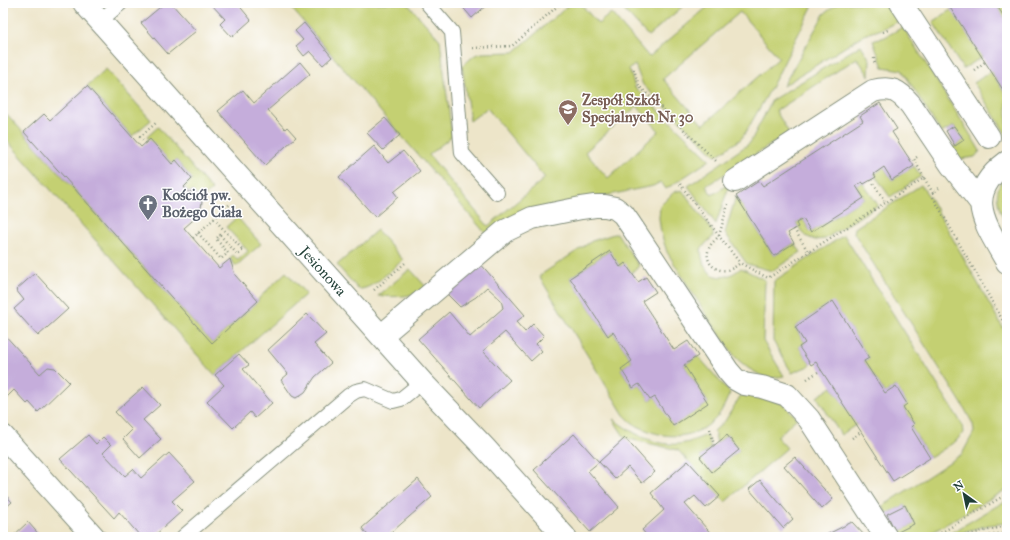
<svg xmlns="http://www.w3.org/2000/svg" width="1010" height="540" viewBox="0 0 1010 540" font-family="'IM FELL Great Primer',serif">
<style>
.green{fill:#c4d072;stroke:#728653;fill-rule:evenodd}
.building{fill:#c5addb}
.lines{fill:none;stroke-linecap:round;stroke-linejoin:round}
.lane-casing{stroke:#86917e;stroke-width:16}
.street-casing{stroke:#86917e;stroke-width:24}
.path{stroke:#86917e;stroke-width:2.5;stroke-dasharray:1 3;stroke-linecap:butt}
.lane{stroke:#fff;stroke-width:14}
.street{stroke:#fff;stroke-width:22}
.labels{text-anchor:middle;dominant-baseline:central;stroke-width:3;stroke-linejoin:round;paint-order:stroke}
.education-label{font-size:15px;font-weight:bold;fill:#785e54;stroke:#fff;text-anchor:start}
.worship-label{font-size:15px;font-weight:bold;fill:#5b616d;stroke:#fff;text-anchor:start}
.street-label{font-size:15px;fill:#1f3d34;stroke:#fff}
</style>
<rect width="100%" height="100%" fill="#fff"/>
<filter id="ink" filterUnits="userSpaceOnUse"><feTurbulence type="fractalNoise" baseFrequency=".025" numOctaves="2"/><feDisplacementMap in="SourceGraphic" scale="8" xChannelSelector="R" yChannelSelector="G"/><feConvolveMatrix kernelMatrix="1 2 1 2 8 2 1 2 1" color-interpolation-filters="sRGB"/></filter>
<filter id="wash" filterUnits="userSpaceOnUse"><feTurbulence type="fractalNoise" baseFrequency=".012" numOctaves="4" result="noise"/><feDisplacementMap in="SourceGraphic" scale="16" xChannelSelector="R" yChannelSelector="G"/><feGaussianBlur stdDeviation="0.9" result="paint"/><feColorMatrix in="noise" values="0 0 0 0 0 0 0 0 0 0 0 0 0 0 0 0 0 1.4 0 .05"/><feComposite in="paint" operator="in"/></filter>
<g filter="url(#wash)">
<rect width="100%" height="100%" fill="#ede5c9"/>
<path class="green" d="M287,3H407L440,40L452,136L429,155L488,226L545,178L487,108L470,121L462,66L475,55L482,53L514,52L571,3H580L598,24L611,13L649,57L712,3H814L770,90L747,130L741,139L716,156L643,85L635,65L629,69L635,87L710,160L666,189L661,182L653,186L525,212L486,234ZM740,12L779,58L703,125L663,79ZM637,106L659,131L608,178L585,152Z
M617,3H687L648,36Z
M838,3H882L889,6L899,21L882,29L864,35L783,86L824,14Z
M995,3H1007V21Z
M952,9L982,57L963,69L933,22Z
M903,27L973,139L980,151L975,157L960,159L952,148L964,140L954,126L941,133L902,70L883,67L873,41L885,37Z
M861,45L870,60L869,76L857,58L776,111L789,133L706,186L712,195L730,183L716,224L688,186L750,143L772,100Z
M106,69L151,120L132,136L87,86Z
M991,71L1007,96V136L974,83Z
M4,111L212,343L258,301L259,298L286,272L306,294L215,375L3,136Z
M158,127L212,190L200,200L192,191L189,193L184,187L192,179L176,160L172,164L147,137Z
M914,166L921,176L890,197L874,174L884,167L892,180Z
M1007,176V226C999,210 990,190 1007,176Z
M862,182L878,205L825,239L815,240L805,236L796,223L803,219L811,232L864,198L856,186Z
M921,185L930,198L1007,335V489L924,537H899L896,533L914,524L905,505L887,514L883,506L962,454L974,432L973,424L962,404L854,233L855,228Z
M682,190L713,232V237L707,242L701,249C702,275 720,286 741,268L765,280L763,341L784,376L767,379L748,368L736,358L705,313L667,252L661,233L659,218L660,206L674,192Z
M736,196L774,256L794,243L801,252L772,271L747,264L725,233Z
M237,217L261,244L236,266L230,259L233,255L238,260L248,251L226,227Z
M377,230L403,260C391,269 373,290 358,289L337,265Z
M617,233L639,266L631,273L625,264L620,267L609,251L570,278L608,336L613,332L632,361L621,369L633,388L639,384L650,400L655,397L674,425L708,403L684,365L698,356L730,393C726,401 723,410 717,417C698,439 668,440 644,429C640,427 636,426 633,423C629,421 627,417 624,415L539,276L592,241Z
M844,235L962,424L963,433L956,441L930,458L911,427L914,424L903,407L907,404L896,386L885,393L864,361L869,358L833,302L795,327L805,343L799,347L811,365L792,373L773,341L774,281Z
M410,269L427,288C411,298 396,297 378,296Z
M832,387L857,424L841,435L817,397Z
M741,395L769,399L783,404L797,418L777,437L787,448L725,502L678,450L625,438L613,419C635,435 661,450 689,442C695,440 701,437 707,435L711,448L700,457L712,471L739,450L727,435L717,443L714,431L725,421Z
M1007,500V523L989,525L944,537Z"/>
<g id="blocks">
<path class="building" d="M165,3H171L196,31L168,54L141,23Z
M210,3H237L251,20L232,37L220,24L225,19Z
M459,3H489L472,18Z
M947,3H995L1007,21V96Z
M304,23L332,57L323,65L310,51L304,56L296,46L303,40L295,31Z
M300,62L310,74L268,110L285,129L287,127L296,137L265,165L218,111L243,90L254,103Z
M87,86L141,147L150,139L172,164L176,160L192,179L184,187L189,193L192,191L202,202L200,214L184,228L219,268L230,259L235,275L258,301L212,343L24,132L44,114L50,120Z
M880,103L897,129L892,132L914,166L892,180L884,167L874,174L876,177L864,184L862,182L856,186L864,198L811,232L803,219L796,223L798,227L788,233L794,243L774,256L736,196L759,181L763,186L863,121L860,116Z
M385,118L400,135L383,150L367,133Z
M954,126L964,140L955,146L946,131Z
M374,146L388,163L403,151L420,171L394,192L398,197L375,217L339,177Z
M610,251L620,267L625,263L638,282L646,277L656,292L642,301L674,350L688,341L698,356L684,365L708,403L673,426L655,397L650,400L639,384L633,388L621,369L632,361L613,332L608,336L570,278Z
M479,262L525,315L516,322L525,332L533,324L544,336L536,344L542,351L531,361L505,332L483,351L510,380L479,408L418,339L449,312L470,337L503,308L501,300L487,287L476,297L460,307L445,292Z
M35,273L68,309L38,336L14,309L24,300L16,290Z
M833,301L869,358L864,361L885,393L896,386L907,404L903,407L914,424L911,427L930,458L893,481L816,362L811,365L799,347L805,343L795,327Z
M307,314L326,334L314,344L331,363L315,377L305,392L296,398L292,396L281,380L288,374L268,350Z
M3,333L40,374L48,367L55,368L69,382L38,412L29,402L27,404L14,390L7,397L3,393Z
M239,354L249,365L243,369L272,403L255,418L250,412L233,428L207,401L224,385L215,375Z
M143,387L160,405L143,420L161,439L140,458L123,439L132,430L115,412Z
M574,434L599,462L588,471L619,507L590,532L534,470Z
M88,435L96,444L103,437L111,445L103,453L125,476L133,469L141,478L169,453L195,481L172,501L182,511L153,537H141L119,512L114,518L60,459Z
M727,435L739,450L712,472L700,457Z
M625,438L655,472L642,483L628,467L615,479L599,462Z
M795,457L833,499L822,509L784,466Z
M688,461L720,496L706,508L695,496L685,504L714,537H648L642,530L664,510L651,493Z
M418,479L432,497L386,537H369L362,528Z
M760,480L793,519L783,528L749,489Z
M3,492L12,502L3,510Z
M905,505L914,524L896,533L887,514Z
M28,522L41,537H12Z
M852,522L866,537H822Z"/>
</g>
</g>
<g filter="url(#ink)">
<use href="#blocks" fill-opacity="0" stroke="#86917e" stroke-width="1"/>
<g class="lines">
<defs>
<path id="lane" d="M427,3L452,32L462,153L497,193
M100,21L121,3
M183,537L348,396L356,391L365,389L393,401L401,399L422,382"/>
<path id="street" d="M84,3L422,382L485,448L565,537
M901,3L989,137
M1007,162C962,195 985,223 1007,262
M735,181L873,91C892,86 899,91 911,105L952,166L980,202
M381,336L505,231L532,218L581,208L595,206H605L615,208L623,214L630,224L728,371L735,379L744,384L762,387L787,395L809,419L886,537
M3,436L94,537"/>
</defs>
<use href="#lane" class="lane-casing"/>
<use href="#street" class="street-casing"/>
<path class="path" d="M883,32L888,30
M473,48L512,46L561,3
M874,58L875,65
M634,69L639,86L716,161
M974,70L985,62
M146,143L140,137L157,122
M917,157L914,159L924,178
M871,180L886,203
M680,184L719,236C717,238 714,241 712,243C698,262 721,281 740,263L768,278L924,178L933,193L939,188
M933,193V197L1007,328
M728,204L719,236L740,263
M794,229L809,253
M198,233L221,259L228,253L216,239L220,235L238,255L243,250L214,219
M193,238L231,203
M374,290L405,263
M807,379L821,370
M710,429L714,445
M852,438L861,432
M934,537L1007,494
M957,537L1007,526
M982,537L1007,532"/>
<use href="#lane" class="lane"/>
<use href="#street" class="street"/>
</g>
</g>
<defs>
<symbol id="school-pin" viewBox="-11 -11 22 30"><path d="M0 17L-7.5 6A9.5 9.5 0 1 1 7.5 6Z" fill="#8d6e63" stroke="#fff"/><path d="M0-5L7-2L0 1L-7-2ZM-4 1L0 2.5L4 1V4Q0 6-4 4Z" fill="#fff"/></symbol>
<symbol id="church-pin" viewBox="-11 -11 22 30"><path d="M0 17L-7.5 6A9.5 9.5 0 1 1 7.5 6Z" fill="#6b7280" stroke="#fff"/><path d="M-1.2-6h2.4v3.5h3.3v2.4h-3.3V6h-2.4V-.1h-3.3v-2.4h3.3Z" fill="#fff"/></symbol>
</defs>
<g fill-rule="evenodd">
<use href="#school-pin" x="557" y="98" width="22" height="30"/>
<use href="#church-pin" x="137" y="193" width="22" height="30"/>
</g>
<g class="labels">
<g class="education-label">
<text x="582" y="100">Zespół Szkół<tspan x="582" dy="17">Specjalnych Nr 30</tspan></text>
</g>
<g class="worship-label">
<text x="162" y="195">Kościół pw.<tspan x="162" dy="17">Bożego Ciała</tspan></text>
</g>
<g class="street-label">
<text transform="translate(323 271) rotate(48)">Jesionowa</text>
</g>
</g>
<rect width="1010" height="540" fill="none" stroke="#fff" stroke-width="16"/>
<g transform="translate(964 494) rotate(327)" stroke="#ffffff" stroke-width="3" paint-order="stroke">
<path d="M0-3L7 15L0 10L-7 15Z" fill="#1f3d34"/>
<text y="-6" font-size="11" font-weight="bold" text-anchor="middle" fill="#1f3d34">N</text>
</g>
</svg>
